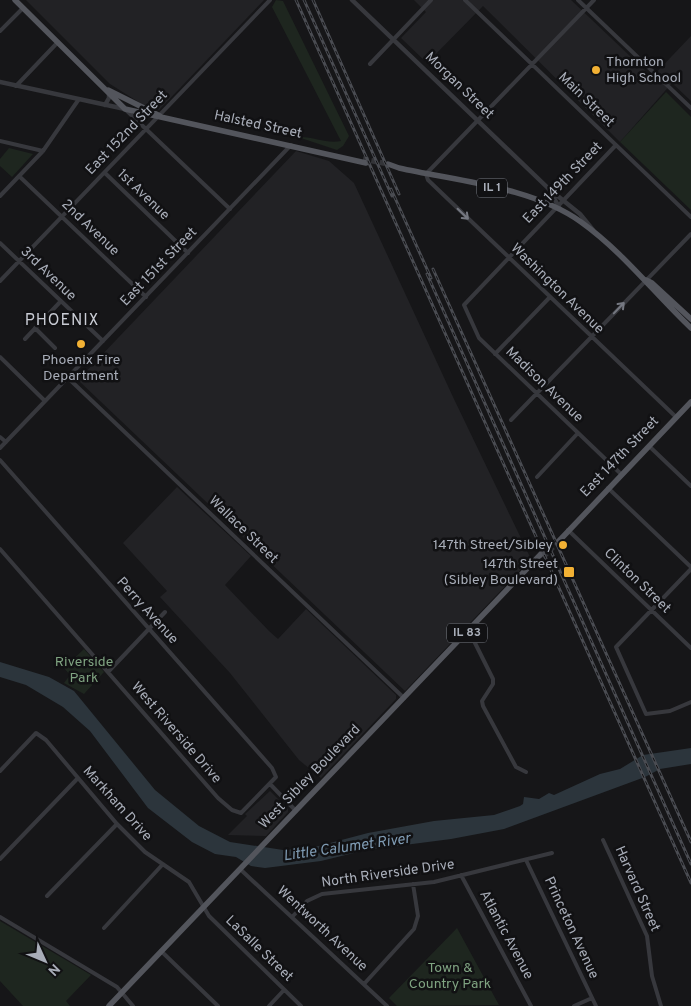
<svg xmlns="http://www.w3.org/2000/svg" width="691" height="1006" viewBox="0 0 691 1006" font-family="Overpass,sans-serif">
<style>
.built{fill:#222225}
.green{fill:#1e261f}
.water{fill:#2c353c}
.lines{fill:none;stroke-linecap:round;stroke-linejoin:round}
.primary-tunnel{stroke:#333438;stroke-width:5.5;stroke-dasharray:5.5 3;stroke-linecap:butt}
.minor{stroke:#37383d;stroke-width:4}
.tertiary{stroke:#37383d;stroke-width:4.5}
.primary{stroke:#53555c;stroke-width:5.5}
.rail-casing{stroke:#4a4c52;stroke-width:3}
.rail{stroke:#111113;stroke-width:1;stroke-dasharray:4;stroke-linecap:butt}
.oneway{stroke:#757881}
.poi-dot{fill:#f2b134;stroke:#111113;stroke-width:2}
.labels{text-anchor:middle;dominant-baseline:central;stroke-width:5;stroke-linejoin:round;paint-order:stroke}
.shield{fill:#111113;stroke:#7b7e86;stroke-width:1}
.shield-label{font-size:12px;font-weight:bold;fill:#a8adb8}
.poi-label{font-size:14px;fill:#a8adb8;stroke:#111113;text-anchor:end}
.street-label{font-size:14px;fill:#a8adb8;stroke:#111113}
.park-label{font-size:14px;fill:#7fa381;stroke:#111113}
.water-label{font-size:15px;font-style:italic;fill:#7f9bb3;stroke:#111113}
.quarter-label{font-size:16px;letter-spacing:1px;fill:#c9ccd4;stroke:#111113}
</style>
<rect width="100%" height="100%" fill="#161618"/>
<path class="built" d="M26,0H264L159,110L148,108L110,84Z
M414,0H571L652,77L691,36V101L672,83L620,142L483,6L427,63L401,38L426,12Z
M296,151L329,161L354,183L453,397L531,559L405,691L78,380Z
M177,487L251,556L225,585L269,631L278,639L306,609L396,695V699L321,778L299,760L230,673L160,597L167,591L123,543Z
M270,791L288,809V812L266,836L228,835L247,816L245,814Z"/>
<path class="green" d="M276,0L283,1L349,136L343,146L337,150L298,137C313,136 326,144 341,141L272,7Z
M666,92L691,117V210L620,142Z
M9,148L33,154L12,177L0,166V159Z
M84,649L104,672L84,694L64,683L70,675L64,668Z
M0,921L91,975L66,1001L70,1006H23L0,981Z
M457,928L499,1005L397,1006L389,998Z"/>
<path class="water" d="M0,662L49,677L74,691L155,790L199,826L230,842L283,850L311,848L368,833L434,821L494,815L520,806L523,804L524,797L539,799L549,793L554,795L600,774L620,769L643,755L691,748V764L660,769L645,777L504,829L451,839L366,850L321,861L265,868L251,866L236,857L215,854L192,842L148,808L90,731L63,707L26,685L0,677Z"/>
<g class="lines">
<path class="primary-tunnel" d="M363,159L388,164
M543,557L558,542"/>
<path class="minor" d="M465,0L691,217
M578,0L691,108
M594,0L426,174L428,180L676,417
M0,31L23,8
M370,64L431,0
M16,86L58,42
M127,111L230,209
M0,141L43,151
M616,145L464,305L479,338L621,474
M105,173L188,253
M19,176L146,297
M0,196L43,151L79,99
M0,243L103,341
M0,281L270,0
M35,328L55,348
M25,339L61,301
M495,354L550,297
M0,357L45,401
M68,378L404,698
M511,420L691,234
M0,437L6,442
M649,446L691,486
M0,448L291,145
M0,460L272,768L276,777L241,813L232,810L218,798L0,549
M537,477L578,433
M608,488L691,567
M568,530L691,648
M691,569L616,647L646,714L670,711L691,702
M469,631L493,679V684L482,701L483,706L516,767L526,772
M108,672L165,612
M0,771L36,733L46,740L117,824L145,852L189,882L209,916L301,1006
M270,784L296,811
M603,840L647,936L652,976L661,1006
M0,859L78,778
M526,860L596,1006
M240,869L387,1006
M461,875L531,1006
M47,896L117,824
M293,916L307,901L322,894L434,882L552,853
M0,917L117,987L133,1006
M104,928L163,864
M161,951L218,1006
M364,984L414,929L418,916L413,884
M269,1006L284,990
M574,1006L592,998"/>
<path class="tertiary" d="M352,0L549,189L580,214L593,230
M0,82L125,109
M105,105L109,98V93
M549,189L560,209"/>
<path class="primary" d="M15,0L125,109L366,163
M108,90L160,116
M388,164L399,168C457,181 532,187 581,222C623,252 654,293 691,328
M646,280L652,283L691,319
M558,542L691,402
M109,1006L541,554"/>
<defs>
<path id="rail" d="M296,0L691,883
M304,0L392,196
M313,0L399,194
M391,189L431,278
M433,269L691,842
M427,274L691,864"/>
</defs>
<use href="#rail" class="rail-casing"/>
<use href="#rail" class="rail"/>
</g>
<defs><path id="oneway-shaft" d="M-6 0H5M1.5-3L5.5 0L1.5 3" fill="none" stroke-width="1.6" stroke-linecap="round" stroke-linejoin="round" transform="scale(1.25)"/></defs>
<g class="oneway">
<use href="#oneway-shaft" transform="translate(463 214) rotate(44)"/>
<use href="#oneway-shaft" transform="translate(619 308) rotate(-46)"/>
</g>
<g class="poi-dot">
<circle cx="596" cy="70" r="5"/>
<circle cx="81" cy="344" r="5"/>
<circle cx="563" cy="545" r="5"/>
<rect x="563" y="566" width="12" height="12" rx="2.5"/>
</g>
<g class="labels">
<g class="shield">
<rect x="477" y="178.5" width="30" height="19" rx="4"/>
<rect x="447" y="623.5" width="40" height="19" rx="4"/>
</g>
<g class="shield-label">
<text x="492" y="188">IL 1</text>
<text x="467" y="633">IL 83</text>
</g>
<g class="poi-label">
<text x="606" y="62" text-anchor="start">Thornton<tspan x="606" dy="16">High School</tspan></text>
<text x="81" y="360" text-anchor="middle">Phoenix Fire<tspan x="81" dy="16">Department</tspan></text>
<text x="553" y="545">147th Street/Sibley</text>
<text x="558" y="564">147th Street<tspan x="558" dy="16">(Sibley Boulevard)</tspan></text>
</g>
<g class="street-label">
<text transform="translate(459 86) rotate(44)">Morgan Street</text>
<text transform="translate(586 100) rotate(44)">Main Street</text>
<text transform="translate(258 125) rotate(12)">Halsted Street</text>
<text transform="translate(127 133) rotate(-46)">East 152nd Street</text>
<text transform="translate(563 183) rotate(-46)">East 149th Street</text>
<text transform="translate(143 195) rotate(44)">1st Avenue</text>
<text transform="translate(90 228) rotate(44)">2nd Avenue</text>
<text transform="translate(159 267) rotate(-46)">East 151st Street</text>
<text transform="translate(48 274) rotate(44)">3rd Avenue</text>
<text transform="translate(557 289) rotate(44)">Washington Avenue</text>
<text transform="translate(544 385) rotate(44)">Madison Avenue</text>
<text transform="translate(620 457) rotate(-46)">East 147th Street</text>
<text transform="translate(243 530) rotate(44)">Wallace Street</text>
<text transform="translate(637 581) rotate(44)">Clinton Street</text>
<text transform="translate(147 611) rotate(48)">Perry Avenue</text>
<text transform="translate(176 733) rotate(49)">West Riverside Drive</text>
<text transform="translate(310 777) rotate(-46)">West Sibley Boulevard</text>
<text transform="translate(117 804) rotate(48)">Markham Drive</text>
<text transform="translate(388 874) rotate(-8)">North Riverside Drive</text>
<text transform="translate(637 889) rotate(66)">Harvard Street</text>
<text transform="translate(571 928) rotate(65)">Princeton Avenue</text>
<text transform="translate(322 929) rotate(43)">Wentworth Avenue</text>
<text transform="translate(506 935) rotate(62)">Atlantic Avenue</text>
<text transform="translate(259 949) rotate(44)">LaSalle Street</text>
</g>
<g class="park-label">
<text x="84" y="662">Riverside<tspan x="84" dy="16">Park</tspan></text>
<text x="450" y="968">Town &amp;<tspan x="450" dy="16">Country Park</tspan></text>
</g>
<g class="water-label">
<text transform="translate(347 848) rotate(-8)">Little Calumet River</text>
</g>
<g class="quarter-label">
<text x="62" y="321">PHOENIX</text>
</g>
</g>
<g transform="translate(45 961) rotate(134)" stroke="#111113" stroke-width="4" paint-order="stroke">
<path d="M0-4L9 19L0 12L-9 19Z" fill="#a8adb8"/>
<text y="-8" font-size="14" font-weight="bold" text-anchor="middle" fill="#a8adb8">N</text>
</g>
</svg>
